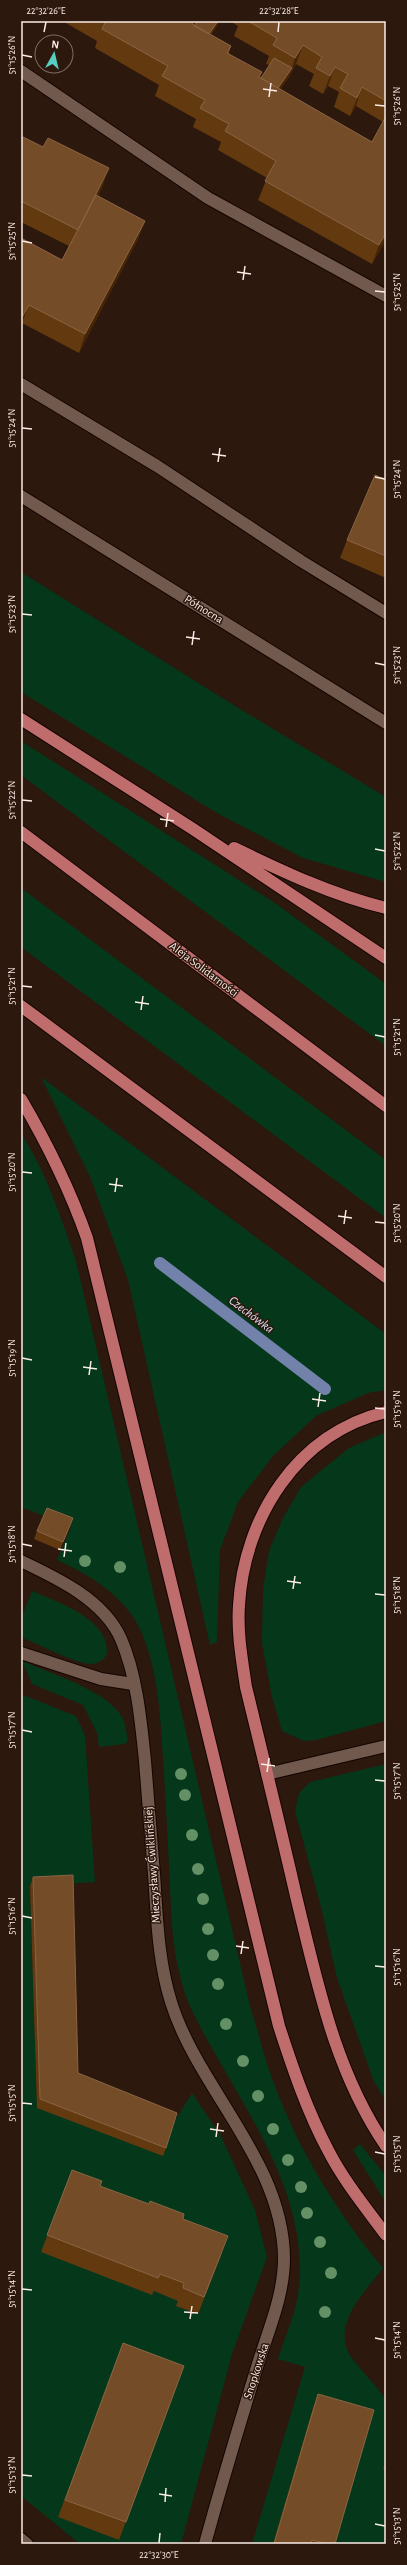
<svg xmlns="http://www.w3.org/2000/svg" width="407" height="2565" viewBox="0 0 407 2565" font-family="'Alegreya Sans',sans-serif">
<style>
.green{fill:#05371a}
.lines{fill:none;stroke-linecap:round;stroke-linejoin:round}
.stream{stroke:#7282aa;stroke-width:12}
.service-casing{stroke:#150400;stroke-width:14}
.minor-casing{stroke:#150400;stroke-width:14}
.tertiary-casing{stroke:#150400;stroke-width:14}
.primary-casing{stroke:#150400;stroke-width:14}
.service{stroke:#72594d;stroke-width:12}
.minor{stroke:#72594d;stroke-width:12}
.tertiary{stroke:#72594d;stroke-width:12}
.primary{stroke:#bf6d6c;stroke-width:12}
.tree{fill:#639065}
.wall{fill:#633910;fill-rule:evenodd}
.shaded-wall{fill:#472406}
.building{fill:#744c27;stroke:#896545}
.ticks{fill:none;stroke:#fbebe5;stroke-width:1.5}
.labels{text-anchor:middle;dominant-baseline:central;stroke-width:3;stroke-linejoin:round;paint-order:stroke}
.street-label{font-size:12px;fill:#fbebe5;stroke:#2d180e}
.water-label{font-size:13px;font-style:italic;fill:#d9e2f4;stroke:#2d180e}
.neatline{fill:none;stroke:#fbebe5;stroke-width:1.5}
.ticks-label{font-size:10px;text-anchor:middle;fill:#fbebe5}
</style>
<rect width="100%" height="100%" fill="#2d180e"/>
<path class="green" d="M21,572L240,709L386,797V882L303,858L217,813L21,692Z
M21,741L275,903L386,984V1046L21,775Z
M21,888L386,1160V1218L21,947Z
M41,1077L386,1334V1390L368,1393L316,1416L273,1456L238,1502L220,1550L217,1642L210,1645L128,1280L91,1179Z
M21,1133C46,1172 61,1217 76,1261L250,2006C258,2031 264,2057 273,2081C298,2149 337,2213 383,2268C365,2292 330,2325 351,2357C362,2372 376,2384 386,2400V2544H252L305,2367L278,2359C285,2336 297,2311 299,2287C307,2208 263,2137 225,2071C208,2040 188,2011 180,1976C171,1941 171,1904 169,1867C167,1826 165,1785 162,1744C160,1710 157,1674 145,1641C131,1600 94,1577 57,1560L71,1527L21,1507Z
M386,1432V1721L316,1740L304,1741L282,1731L272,1697L262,1643L263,1589L269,1551L282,1520L301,1487L349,1448Z
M32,1591C57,1602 107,1618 107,1651C107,1659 100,1663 92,1664C78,1665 36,1643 21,1637V1619Z
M22,1661C49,1673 110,1691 123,1719C126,1725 126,1733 128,1740L125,1744L99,1747L97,1733L83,1705L32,1684Z
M23,1695L76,1716L85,1735L95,1882L30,1886L37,2108L174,2122L192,2093L221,2136L255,2210L267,2257L232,2354L181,2544H80L21,2496V1701Z
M386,1764V2101L374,2082L337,1978L321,1907L295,1811L299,1793L310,1782Z
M360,2144L386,2176V2203L353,2150Z"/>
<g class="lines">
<path class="stream" d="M160,1263L325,1389"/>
<defs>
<path id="service" d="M21,71L208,198L386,296
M21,384L157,466L301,561L386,613
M21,1653L101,1679L133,1684
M267,1774L386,1746
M21,2539L27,2544"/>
<path id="minor" d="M21,1561C57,1578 104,1600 121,1639C137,1676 141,1722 145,1761C148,1799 151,1836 154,1874C157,1917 158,1961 171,2002C198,2089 283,2161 284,2258C284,2296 268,2331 257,2367C239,2426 221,2485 205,2544"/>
<path id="tertiary" d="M21,496L386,723"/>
<path id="primary" d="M21,719L193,829L386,958
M21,832L386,1106
M234,848C284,872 332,895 386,908
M21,1006L386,1277
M21,1099C48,1145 69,1187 87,1238L279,2026C293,2069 307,2111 329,2152C344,2181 366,2208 386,2235
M386,1412C297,1433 244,1518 239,1605C237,1633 242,1660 246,1687C263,1757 280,1826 296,1896C317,1982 335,2072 386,2146"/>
</defs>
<use href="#service" class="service-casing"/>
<use href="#minor" class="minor-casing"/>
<use href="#tertiary" class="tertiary-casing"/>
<use href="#primary" class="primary-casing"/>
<use href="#service" class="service"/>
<use href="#minor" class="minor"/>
<use href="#tertiary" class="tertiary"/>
<use href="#primary" class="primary"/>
</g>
<g class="tree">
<circle cx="85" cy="1561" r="6"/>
<circle cx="120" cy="1567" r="6"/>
<circle cx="181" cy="1774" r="6"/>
<circle cx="185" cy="1795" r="6"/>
<circle cx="192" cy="1835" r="6"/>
<circle cx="198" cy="1869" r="6"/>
<circle cx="203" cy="1899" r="6"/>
<circle cx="208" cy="1929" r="6"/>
<circle cx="213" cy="1955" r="6"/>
<circle cx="218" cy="1984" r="6"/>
<circle cx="226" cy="2024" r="6"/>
<circle cx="243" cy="2061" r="6"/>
<circle cx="258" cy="2096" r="6"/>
<circle cx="273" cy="2129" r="6"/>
<circle cx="288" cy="2160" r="6"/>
<circle cx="301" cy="2187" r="6"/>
<circle cx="307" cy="2213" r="6"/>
<circle cx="320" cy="2242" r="6"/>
<circle cx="331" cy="2273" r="6"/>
<circle cx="325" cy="2312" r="6"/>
</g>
<path class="wall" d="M67,21H195L193,25L194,26L220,21L211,35L231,46L229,53L261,78L270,65L266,64L269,56L234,36L238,26L230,21H386V240L372,264L258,200L267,178L218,150L221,142L193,127L196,119L155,96L159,85L95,48L97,41L66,23ZM296,64L314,74L309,86L323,94L328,86L339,92L334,107L350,116L356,106L383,122L372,142L280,89L289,77Z
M21,136L103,185L98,196L145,221L138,239L79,353L22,323L21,238L62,260L69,246L21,222Z
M386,480V578L340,558L347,540Z
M73,1518L60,1550L34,1539L37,1531Z
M33,1877L78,2073L166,2148L163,2156L37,2108L30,1886Z
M72,2170L100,2186L183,2219L222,2253L198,2314L176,2306L178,2301L154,2291L152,2295L41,2252Z
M123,2343L184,2366L119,2540L58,2517Z
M318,2394L335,2544H273L313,2408Z
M386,2461V2470L383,2469Z"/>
<path class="shaded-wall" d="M218,21H220L199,52L203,44Z
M303,45L296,64L289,77L295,58Z
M335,67L328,86L323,94L330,76Z
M292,68L289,77L268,106L272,98Z
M362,87L356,106L350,116L357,98Z
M109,168L103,185L72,247L78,230Z
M145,221L138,239L79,353L85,334Z
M386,233V240L372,264L379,245Z
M29,305L22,323L21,325V319Z"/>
<path class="building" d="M102,21H194L192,24L231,46L227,53L262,72L259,77L372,142L386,116V233L379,245L265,181L276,161L225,131L229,124L200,108L205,100L162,76L168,66L102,29L105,23Z
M197,21H218L209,34L194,26Z
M248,21H386V101L362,87L357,98L340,88L348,74L335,67L330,76L316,68L322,57L303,45L295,58L273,45L277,38Z
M274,58L292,68L278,88L261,78Z
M21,136L43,147L48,138L109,168L78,230L21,201Z
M96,195L145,221L85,334L29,305L21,319V238L62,260Z
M375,475L386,480V556L347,540Z
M47,1508L73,1518L63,1542L37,1531Z
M73,1875L78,2073L177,2113L166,2148L40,2099L33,1877Z
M72,2170L102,2181L100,2186L149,2204L150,2201L184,2214L183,2219L228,2236L204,2297L183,2288L184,2283L160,2274L158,2278L47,2235Z
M123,2343L184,2366L126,2522L65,2500Z
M318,2394L374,2410L335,2544H327L312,2540L311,2544H274Z"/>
<path class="ticks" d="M44,32L46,22M278,32L279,22M22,55L32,57M263,89L277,91M269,97L271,83M375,105L385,106M22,241L32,243M237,272L251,274M243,280L245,266M375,291L385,292M22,428L32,429M212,454L226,456M218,462L220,448M375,477L385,479M22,614L32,615M186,637L200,639M192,645L194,631M375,663L385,665M22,800L32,801M160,819L174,821M166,827L168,813M375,849L385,851M22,986L32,987M135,1002L149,1004M141,1010L143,996M375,1035L385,1037M22,1172L32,1173M109,1184L123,1186M115,1192L117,1178M338,1216L352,1218M375,1222L385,1223M344,1224L346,1210M22,1358L32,1360M83,1367L97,1369M89,1375L91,1361M312,1399L326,1401M318,1407L320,1393M375,1408L385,1409M22,1544L32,1546M58,1549L72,1551M64,1557L66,1543M287,1581L301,1583M293,1589L295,1576M375,1594L385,1595M22,1730L32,1732M261,1764L275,1766M267,1772L269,1758M375,1780L385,1781M22,1916L32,1918M236,1946L249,1948M241,1954L243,1941M375,1966L385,1967M22,2103L32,2104M210,2129L224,2131M216,2137L218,2123M375,2152L385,2154M22,2289L32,2290M184,2312L198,2313M190,2319L192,2306M375,2338L385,2340M22,2475L32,2476M159,2494L172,2496M165,2502L166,2488M375,2524L385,2526M159,2543L160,2533"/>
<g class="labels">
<g class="street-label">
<text transform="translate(204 609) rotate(32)">Północna</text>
<text transform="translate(204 969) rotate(37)">Aleja Solidarności</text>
<text transform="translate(152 1865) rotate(-94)">Mieczysławy Ćwiklińskiej</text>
<text transform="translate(256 2371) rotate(-72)">Snopkowska</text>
</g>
<g class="water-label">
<text transform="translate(251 1315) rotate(37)">Czechówka</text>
</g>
</g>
<rect width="407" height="2565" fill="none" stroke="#2d180e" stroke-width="44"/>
<g transform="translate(54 54) rotate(8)"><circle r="19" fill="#2d180e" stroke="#7f6c64"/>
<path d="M0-3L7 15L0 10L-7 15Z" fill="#57cec2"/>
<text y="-6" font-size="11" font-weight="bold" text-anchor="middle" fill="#fbebe5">N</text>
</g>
<rect x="22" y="22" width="363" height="2521" class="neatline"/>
<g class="ticks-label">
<text x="46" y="14">22°32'26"E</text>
<text x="279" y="14">22°32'28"E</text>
<text transform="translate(11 55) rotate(-90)" y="4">51°15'26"N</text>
<text transform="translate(396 106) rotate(-90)" y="4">51°15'26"N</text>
<text transform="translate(11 241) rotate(-90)" y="4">51°15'25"N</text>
<text transform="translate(396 292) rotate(-90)" y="4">51°15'25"N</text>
<text transform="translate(11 428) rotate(-90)" y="4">51°15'24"N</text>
<text transform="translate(396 479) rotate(-90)" y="4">51°15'24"N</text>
<text transform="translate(11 614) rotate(-90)" y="4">51°15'23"N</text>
<text transform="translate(396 665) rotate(-90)" y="4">51°15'23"N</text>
<text transform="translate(11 800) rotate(-90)" y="4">51°15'22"N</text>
<text transform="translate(396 851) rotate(-90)" y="4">51°15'22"N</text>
<text transform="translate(11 986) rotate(-90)" y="4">51°15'21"N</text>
<text transform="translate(396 1037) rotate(-90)" y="4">51°15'21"N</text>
<text transform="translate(11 1172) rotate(-90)" y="4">51°15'20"N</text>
<text transform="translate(396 1223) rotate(-90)" y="4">51°15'20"N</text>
<text transform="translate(11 1358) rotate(-90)" y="4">51°15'19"N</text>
<text transform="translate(396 1409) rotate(-90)" y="4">51°15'19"N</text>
<text transform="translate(11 1544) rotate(-90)" y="4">51°15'18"N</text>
<text transform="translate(396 1595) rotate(-90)" y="4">51°15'18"N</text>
<text transform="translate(11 1730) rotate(-90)" y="4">51°15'17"N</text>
<text transform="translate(396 1781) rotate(-90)" y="4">51°15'17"N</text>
<text transform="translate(11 1916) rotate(-90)" y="4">51°15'16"N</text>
<text transform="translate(396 1967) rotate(-90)" y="4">51°15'16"N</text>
<text transform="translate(11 2103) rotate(-90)" y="4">51°15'15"N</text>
<text transform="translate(396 2154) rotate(-90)" y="4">51°15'15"N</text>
<text transform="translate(11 2289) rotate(-90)" y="4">51°15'14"N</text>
<text transform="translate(396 2340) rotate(-90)" y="4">51°15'14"N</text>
<text transform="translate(11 2475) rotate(-90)" y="4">51°15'13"N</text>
<text transform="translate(396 2526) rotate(-90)" y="4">51°15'13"N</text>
<text x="159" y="2558">22°32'30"E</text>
</g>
</svg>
